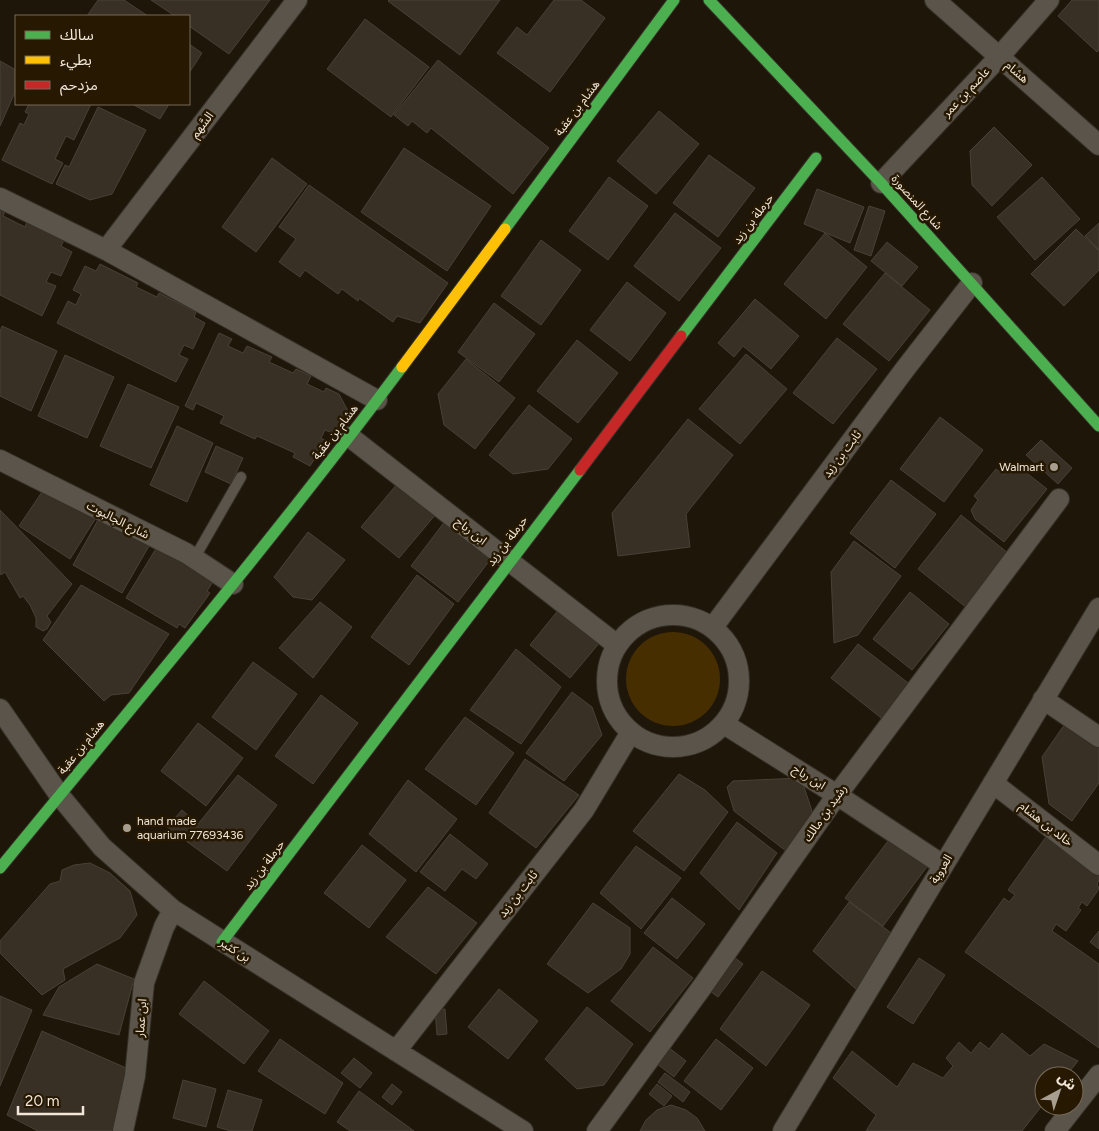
<svg xmlns="http://www.w3.org/2000/svg" width="1099" height="1131" viewBox="0 0 1099 1131" font-family="Figtree,'Noto Sans Arabic',sans-serif">
<style>
.green{fill:#462e01}
.building{fill:#383024;stroke:#494136}
.lines{fill:none;stroke-linecap:round;stroke-linejoin:round}
.lane-casing{stroke:#363028;stroke-width:12}
.street-casing{stroke:#363028;stroke-width:22}
.fast-casing{stroke:#363028;stroke-width:13}
.slow-casing{stroke:#363028;stroke-width:13}
.jam-casing{stroke:#363028;stroke-width:13}
.lane{stroke:#5a544a;stroke-width:10}
.street{stroke:#5a544a;stroke-width:20}
.fast{stroke:#4caf50;stroke-width:11}
.slow{stroke:#ffc107;stroke-width:11}
.jam{stroke:#c62828;stroke-width:11}
.poi-dot{fill:#a79e90;stroke:#261801;stroke-width:2}
.labels{text-anchor:middle;dominant-baseline:central;stroke-width:5;stroke-linejoin:round;paint-order:stroke}
.street-label{font-size:12px;fill:#f1e7d8;stroke:#261801}
.poi-label{font-size:12px;fill:#f1e7d8;stroke:#261801;text-anchor:end}
</style>
<rect width="100%" height="100%" fill="#1e1609"/>
<path class="green" d="M626 679a47 47 0 1 1 94 0a47 47 0 1 1-94 0Z"/>
<path class="building" d="M98,0H124L148,16H87Z
M151,0H270L229,54L189,26V16H175Z
M389,0H500L460,55L388,1Z
M554,0H581L605,18L550,92L497,53L517,27L527,35Z
M1072,0H1099V50L1097,52L1058,16Z
M365,19L429,67L391,117L327,69Z
M189,44L202,53L189,73Z
M438,60L549,148L513,194L431,128L427,133L412,121L408,126L394,115Z
M0,61L16,70V90L0,126Z
M29,104H91L74,140L66,136L55,159L63,163L52,184L2,160L20,123L24,125L29,114L25,112Z
M132,104H169L160,119Z
M98,107L146,130L112,194L90,200L56,184L65,165L69,167Z
M659,111L699,144L656,194L617,161Z
M994,127L1032,165L992,206L972,185L970,151Z
M404,148L491,206L447,271L361,212Z
M709,155L755,188L718,237L673,203Z
M272,158L307,184L256,252L222,227Z
M609,177L648,206L608,260L569,231Z
M1042,177L1080,219L1035,260L997,217Z
M309,185L448,283L420,323L397,316L393,322L359,298L358,301L342,289L338,294L305,270L300,277L279,262L296,239L279,227Z
M817,189L864,207L850,243L804,224Z
M869,206L885,211L871,256L854,250Z
M0,209L5,211L3,216L25,227L27,222L64,240L61,246L72,252L61,276L51,272L46,282L56,286L42,316L0,295Z
M675,213L721,248L679,301L634,266Z
M1099,223V250L1085,236Z
M1076,229L1099,251V270L1064,306L1031,274Z
M825,233L867,267L826,319L784,284Z
M541,240L581,270L541,325L501,296Z
M887,242L918,267L902,286L871,261Z
M100,264L138,283L136,287L157,297L159,293L196,312L194,317L205,323L193,349L184,345L179,355L188,359L176,382L57,323L68,301L76,305L81,294L73,290L85,266L96,271Z
M885,273L930,310L889,361L843,324Z
M627,282L666,313L630,361L590,330Z
M755,299L799,336L771,369L743,346L734,357L718,343Z
M494,303L535,334L499,382L458,352Z
M2,326L57,351L31,411L0,396V332Z
M219,333L232,339L228,346L243,353L247,346L272,357L269,362L293,373L296,369L311,376L307,384L324,392L326,388L339,394L348,411L334,434L325,430L321,438L326,441L310,466L293,457L295,453L257,436L255,439L220,423L224,416L196,403L193,410L185,406Z
M837,338L877,369L833,424L793,393Z
M577,340L618,373L578,423L537,391Z
M746,354L787,389L740,444L699,409Z
M65,355L114,377L87,438L38,416Z
M466,359L515,398L475,449L444,425L438,394Z
M128,384L179,407L151,468L100,446Z
M529,405L572,439L548,469L513,474L489,455Z
M940,417L983,450L944,502L900,469Z
M688,419L733,455L686,514L690,547L618,556L612,513Z
M177,426L213,443L187,502L150,485Z
M1041,440L1072,468L1058,484L1026,455Z
M216,446L243,458L231,484L205,472Z
M1014,463L1047,489L1004,542L975,519L971,510L978,500L974,496L996,469L1004,475Z
M891,480L936,514L895,568L850,533Z
M398,483L436,514L399,558L361,527Z
M46,486L99,513L70,559L19,526Z
M0,510L72,584L47,616L51,622L47,629L43,631L36,627V618L30,605L23,596L20,598L5,572L1,575L0,573Z
M103,511L153,539L122,593L73,565Z
M961,515L1009,554L967,608L918,569Z
M446,520L493,556L458,602L411,566Z
M308,532L345,560L312,600L293,597L274,577Z
M854,541L901,576L858,635L834,643L831,572Z
M160,542L214,580L207,591L210,593L185,628L179,624L177,628L126,598Z
M417,575L454,604L409,665L371,637Z
M81,585L169,634L129,693L111,695L104,701L43,640Z
M910,592L949,624L912,670L873,639Z
M320,602L352,627L313,678L279,648Z
M560,608L601,641L570,678L530,645Z
M858,644L912,686L885,721L831,678Z
M516,649L561,687L521,744L470,710Z
M253,662L297,694L256,750L212,717Z
M572,692L592,707L602,735L564,781L526,753Z
M321,695L358,723L313,784L275,756Z
M465,717L514,753L476,805L425,769Z
M1067,721L1099,743V783L1072,821L1049,804L1042,757Z
M198,723L243,758L206,806L161,771Z
M525,759L579,795L536,848L489,813Z
M679,774L705,790L728,812L684,871L633,831Z
M238,775L277,805L227,871L167,827L182,810L198,824Z
M801,778L813,814L786,851L734,811L727,787L733,781Z
M408,780L457,819L416,872L369,834Z
M737,822L777,853L739,910L700,873Z
M450,834L488,864L476,879L462,869L445,891L420,872Z
M1048,834L1099,871V880L1097,884L1099,889L1087,906L1082,902L1078,908L1081,910L1066,931L1056,924L1052,931L1099,964V1048L965,952L1004,898L1009,902L1015,895L1008,890Z
M891,837L929,864L883,926L845,898Z
M362,845L406,880L369,928L324,893Z
M636,846L681,878L641,929L600,893Z
M90,863L110,873L130,891L137,915L120,938L63,969L65,980L42,995L0,953V941L50,884L60,881L62,870L74,865Z
M428,887L477,923L436,974L386,937Z
M672,898L705,924L677,959L644,933Z
M849,902L894,935L857,990L813,951Z
M593,903L630,928V954L621,969L588,993L547,964Z
M1099,931V949L1090,942Z
M653,947L693,978L650,1032L611,1001Z
M735,958L743,964L718,997L710,991Z
M919,958L945,975L913,1024L887,1007Z
M97,964L134,979L119,1035L43,1015L59,987Z
M762,971L810,1005L766,1066L720,1029Z
M204,981L269,1031L244,1064L179,1014Z
M499,989L538,1021L508,1059L468,1027Z
M0,996L32,1010L0,1086Z
M587,1007L633,1044L604,1085L577,1089L545,1059Z
M445,1009L447,1034L437,1035L435,1010Z
M42,1031L133,1071L113,1131H38L7,1115Z
M1002,1033L1030,1056L1044,1044L1078,1061L1066,1076H1044V1103L1022,1131H866L876,1115L833,1078L852,1051L897,1087L913,1063L943,1078L953,1066L946,1058L959,1042L971,1053L980,1042L989,1049Z
M280,1039L343,1083L325,1114L258,1071Z
M716,1039L753,1068L721,1110L684,1081Z
M668,1047L686,1061L674,1077L656,1063Z
M354,1058L372,1073L360,1088L341,1073Z
M665,1073L690,1092L683,1102L658,1082Z
M183,1080L216,1089L206,1127L173,1118Z
M392,1084L402,1092L392,1105L382,1097Z
M657,1084L672,1096L664,1106L649,1094Z
M228,1090L262,1100L252,1131H231L217,1127Z
M359,1091L414,1131H350L337,1122Z
M671,1105L686,1110L697,1118L705,1131H640L646,1120L657,1110Z"/>
<g class="lines">
<defs>
<path id="lane" d="M194,559L241,477"/>
<path id="street" d="M935,0L1099,145
M881,183L999,57L1049,0
M0,198L106,250L377,400
M106,250L297,0
M350,437L617,645
M0,460L186,553L233,584
M607 681a66 66 0 1 1 132 0a66 66 0 1 1-132 0Z
M713,627L905,369L972,283
M1043,699L1099,737
M0,709L60,796L102,847L173,910L523,1131
M724,724L837,795L943,865
M993,783L1099,865
M396,1051L584,810L631,732
M123,1131L135,1076L144,983L164,927L173,910
M597,1131L705,983L837,795L1059,499
M783,1131L1099,608
M1055,1131L1099,1075"/>
<path id="fast" d="M709,0L881,183L1099,426
M505,229L674,0
M681,336L816,158
M0,868C136,702 274,539 402,367
M222,942L580,470"/>
<path id="slow" d="M402,367L505,229"/>
<path id="jam" d="M580,470L681,336"/>
</defs>
<use href="#lane" class="lane-casing"/>
<use href="#street" class="street-casing"/>
<use href="#fast" class="fast-casing"/>
<use href="#slow" class="slow-casing"/>
<use href="#jam" class="jam-casing"/>
<use href="#lane" class="lane"/>
<use href="#street" class="street"/>
<use href="#fast" class="fast"/>
<use href="#slow" class="slow"/>
<use href="#jam" class="jam"/>
</g>
<g class="poi-dot">
<circle cx="1054" cy="467" r="5"/>
<circle cx="127" cy="828" r="5"/>
</g>
<g class="labels">
<g class="street-label">
<text transform="translate(1017 72) rotate(41)">هشام</text>
<text transform="translate(966 92) rotate(-47)">عاصم بن عمر</text>
<text transform="translate(577 108) rotate(-53)">هشام بن عقبة</text>
<text transform="translate(202 125) rotate(-53)">السَّهم</text>
<text transform="translate(917 202) rotate(48)">شارع المنصورة</text>
<text transform="translate(753 219) rotate(-53)">حرملة بن زيد</text>
<text transform="translate(335 432) rotate(-52)">هشام بن عقبة</text>
<text transform="translate(842 454) rotate(-53)">ثابت بن زيد</text>
<text transform="translate(118 520) rotate(27)">شارع الجالبوت</text>
<text transform="translate(471 531) rotate(38)">ابن رباح</text>
<text transform="translate(507 541) rotate(-53)">حرملة بن زيد</text>
<text transform="translate(81 747) rotate(-51)">هشام بن عقبة</text>
<text transform="translate(809 777) rotate(32)">ابن رباح</text>
<text transform="translate(825 813) rotate(-55)">رشيد بن مالك</text>
<text transform="translate(1046 824) rotate(38)">خالد بن هشام</text>
<text transform="translate(264 865) rotate(-53)">حرملة بن زيد</text>
<text transform="translate(941 869) rotate(-59)">العروبة</text>
<text transform="translate(518 894) rotate(-52)">ثابت بن زيد</text>
<text transform="translate(235 950) rotate(32)">بن كثير</text>
<text transform="translate(141 1018) rotate(-86)">ابن عمار</text>
</g>
<g class="poi-label">
<text x="1044" y="467">Walmart</text>
<text x="137" y="821" text-anchor="start">hand made<tspan x="137" dy="14">aquarium 77693436</tspan></text>
</g>
</g>
<rect x="15" y="15" width="175" height="90" fill="#261801" stroke="#776b57"/>
<rect x="25" y="31" width="25" height="8" fill="#4caf50" stroke="#776b57"/>
<text x="60" y="40" font-size="15" fill="#f1e7d8">سالك</text>
<rect x="25" y="56" width="25" height="8" fill="#ffc107" stroke="#776b57"/>
<text x="60" y="65" font-size="15" fill="#f1e7d8">بطيء</text>
<rect x="25" y="81" width="25" height="8" fill="#c62828" stroke="#776b57"/>
<text x="60" y="90" font-size="15" fill="#f1e7d8">مزدحم</text>
<g transform="translate(1059 1091) rotate(40)"><circle r="24" fill="#261801" stroke="#776b57"/>
<path d="M0-4L9 19L0 12L-9 19Z" fill="#a79e90"/>
<text y="-8" font-size="14" font-weight="bold" text-anchor="middle" fill="#f1e7d8">ش</text>
</g>
<path d="M18 1106v8h65v-8" fill="none" stroke="#f1e7d8" stroke-width="2.5"/>
<text x="25" y="1106" font-size="15" fill="#f1e7d8" stroke="#261801" stroke-width="4" paint-order="stroke">20 m</text>
</svg>
